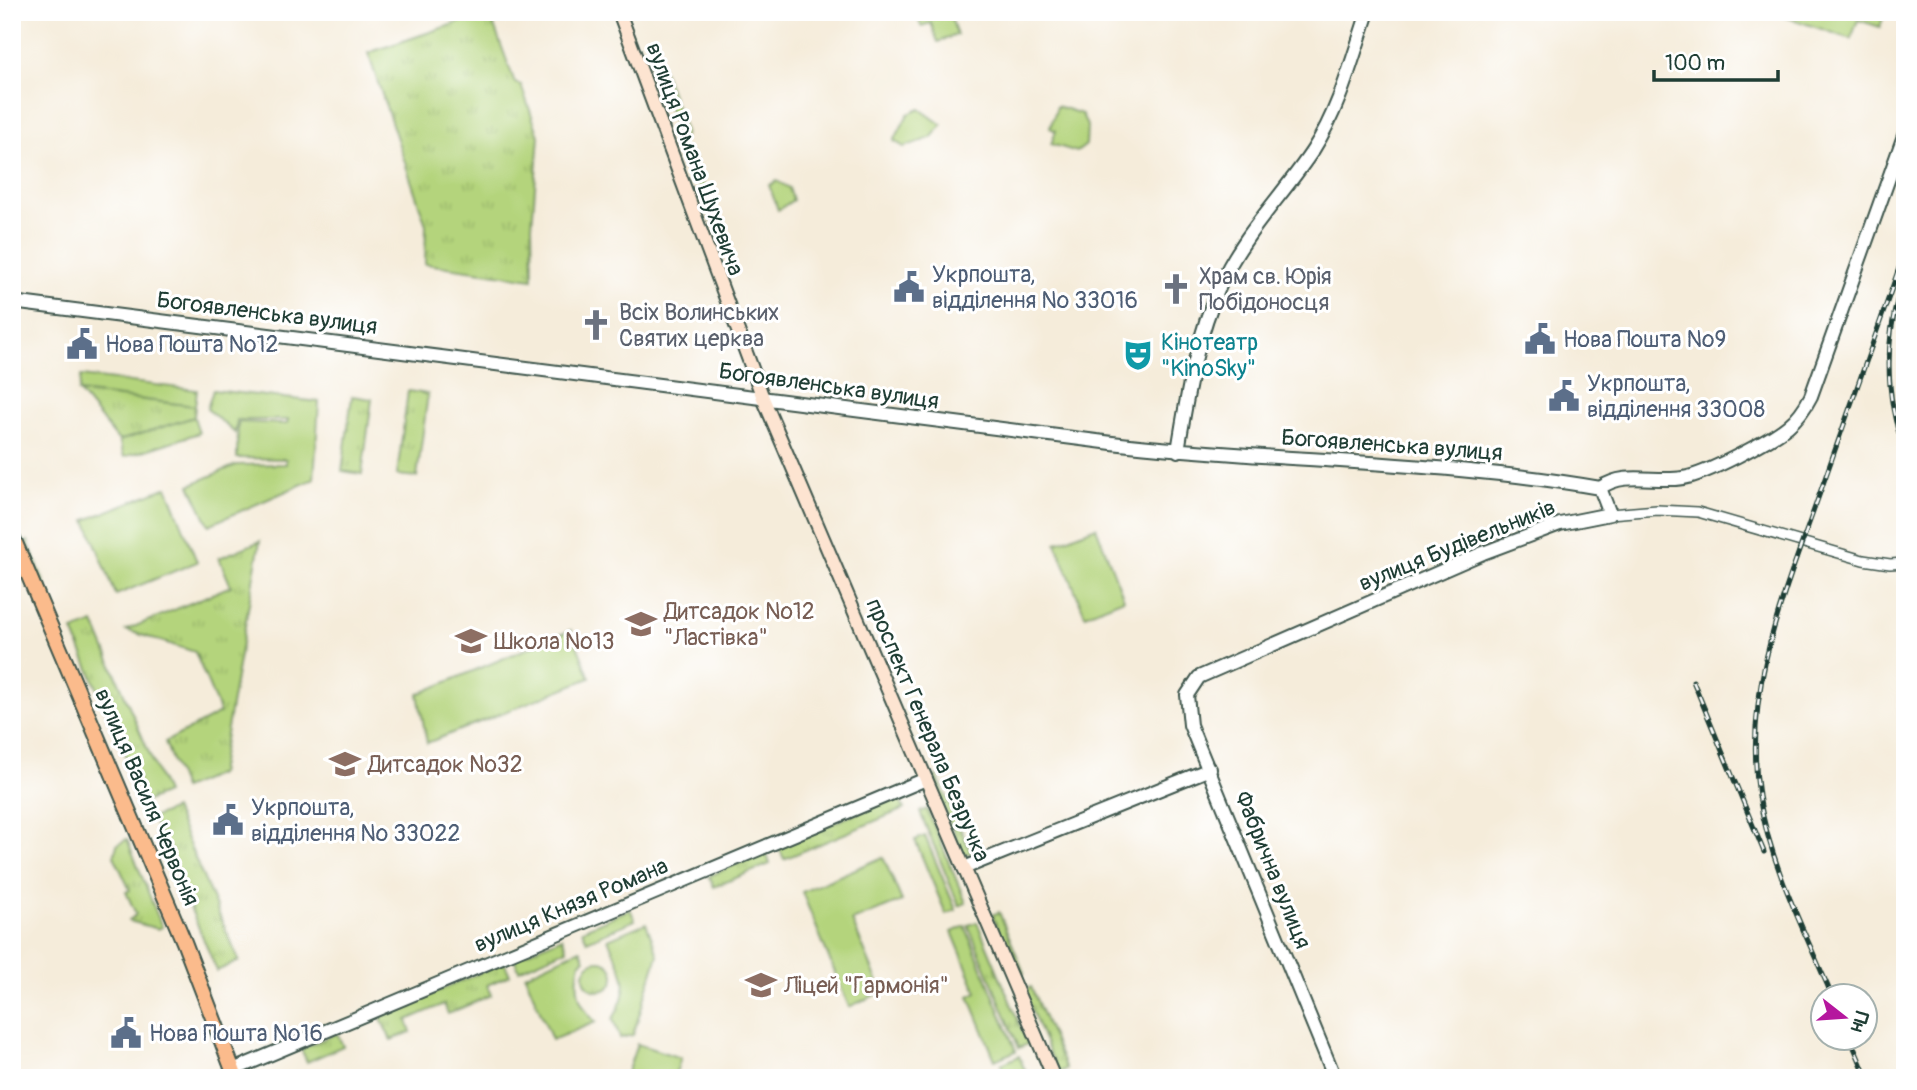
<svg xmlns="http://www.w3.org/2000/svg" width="1917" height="1090" viewBox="0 0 1917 1090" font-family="Pangolin,sans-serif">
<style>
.grass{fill:url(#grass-tufts);stroke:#6a8858;stroke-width:2}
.green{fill:#b4d47c;stroke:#6a8858;stroke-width:2}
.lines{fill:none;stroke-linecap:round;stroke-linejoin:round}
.minor-casing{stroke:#3f574d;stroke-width:12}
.tertiary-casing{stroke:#3f574d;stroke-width:16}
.secondary-casing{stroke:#3f574d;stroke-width:16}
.primary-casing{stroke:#3f574d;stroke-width:18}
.minor{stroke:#fff;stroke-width:9}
.tertiary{stroke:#fff;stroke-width:12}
.secondary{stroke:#fde4d1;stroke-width:12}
.primary{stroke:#fbbb8c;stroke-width:14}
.rail-casing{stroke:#1f3d34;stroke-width:5}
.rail{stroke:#fff;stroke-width:2.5;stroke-dasharray:8;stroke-linecap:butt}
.labels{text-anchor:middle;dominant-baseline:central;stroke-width:6;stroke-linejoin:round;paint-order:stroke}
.street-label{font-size:23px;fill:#1f3d34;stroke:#fff}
.service-label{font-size:23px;fill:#4e5e75;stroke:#fff;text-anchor:start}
.worship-label{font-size:23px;fill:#5b616d;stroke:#fff;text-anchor:start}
.culture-label{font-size:23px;fill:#0d838f;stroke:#fff;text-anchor:start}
.education-label{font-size:23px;fill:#785e54;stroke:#fff;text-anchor:start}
</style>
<defs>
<pattern id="grass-tufts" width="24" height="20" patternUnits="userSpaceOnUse" patternTransform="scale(1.75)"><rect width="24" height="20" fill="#b4d47c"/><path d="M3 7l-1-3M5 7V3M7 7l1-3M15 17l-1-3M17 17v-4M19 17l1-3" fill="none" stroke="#9ab76c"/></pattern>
</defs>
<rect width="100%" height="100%" fill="#fff"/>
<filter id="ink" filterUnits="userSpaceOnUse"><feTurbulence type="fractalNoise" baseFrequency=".0143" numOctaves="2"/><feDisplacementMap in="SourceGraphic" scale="14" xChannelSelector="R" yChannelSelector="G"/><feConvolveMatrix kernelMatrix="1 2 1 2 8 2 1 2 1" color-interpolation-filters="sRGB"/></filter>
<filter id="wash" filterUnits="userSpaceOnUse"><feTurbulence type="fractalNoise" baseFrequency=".00686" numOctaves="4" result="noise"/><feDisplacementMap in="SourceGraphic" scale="28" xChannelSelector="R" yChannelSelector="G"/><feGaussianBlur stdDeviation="1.57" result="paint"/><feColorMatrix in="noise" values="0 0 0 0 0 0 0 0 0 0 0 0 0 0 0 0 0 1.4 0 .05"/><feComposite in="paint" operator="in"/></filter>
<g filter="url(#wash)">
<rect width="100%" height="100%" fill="#f5ecda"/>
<path class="grass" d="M489,12L515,83L521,85L539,136L532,226L533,279L425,264L426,225L368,53Z
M658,57L685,132L681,143L652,59Z
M684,149L693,157L716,221L712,222Z
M408,391L428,394L417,477L397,475Z
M79,392L195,406L194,417L119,441Z
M352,396L372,399L362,474L342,471Z
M28,541L55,610L51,612L24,543Z
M260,541L219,774L183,789L165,742L220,713L195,652L126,630L231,586L219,558Z
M94,623L166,793L145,802L73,631Z
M937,776L971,853L964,856L931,779Z
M898,796L904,809L784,859L778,846Z
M174,809L239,961L217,971L152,818Z
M927,809L966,903L959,906L920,812Z
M127,839L162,927L158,929L129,921L136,914L126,892L130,890L114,856L117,845Z
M766,852L770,864L714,887L709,876Z
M630,909L635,920L587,941L582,930Z
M999,912L1024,973L1018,976L992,915Z
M977,922L1028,1044L1019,1048L968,925Z
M562,937L567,949L519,970L514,958Z
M584 976a15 15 0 1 1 30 0a15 15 0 1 1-30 0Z
M504,962L510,975L487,985L491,995L448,1014L444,1004L407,1020L411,1032L391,1040L380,1017Z
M1031,987L1066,1069L1058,1073L1023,990Z
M337,1033L343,1046L307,1062L301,1049Z"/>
<path class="green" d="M916,12H949L957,35L938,42L931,23L921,26Z
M1771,12H1885L1880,27L1858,20L1851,39Z
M1057,106L1082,114L1087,126L1086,145L1077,152L1051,144L1056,131L1050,128Z
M920,109L942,125L931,138L904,147L894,141L908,114Z
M777,181L789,188L793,200L778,210L769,185Z
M81,376L197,390L195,406L79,392Z
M213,390L319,402L314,479L209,525L190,485L236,465L286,464V459L237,458L238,422L287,424L288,420H237L235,433L207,409Z
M194,417L199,433L124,457L119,441Z
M167,487L197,562L116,595L86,520Z
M1096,527L1124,599L1085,615L1056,543Z
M571,630L590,678L427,743L418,694Z
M925,836L956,910L946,914L915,840Z
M883,857L902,901L852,921L882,992L849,1007L802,892Z
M646,923L658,955L633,1035L620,1038L613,1019C634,982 623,974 608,939Z
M965,926L1016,1051L995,1060L969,996L977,992L952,932Z
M580,949L585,959L580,963C574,986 578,1006 596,1022L552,1040L525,975Z
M637,1044L681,1058L674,1078L626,1076Z
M1019,1056L1028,1078H1006L1001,1064Z"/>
</g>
<g filter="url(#ink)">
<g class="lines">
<defs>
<path id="minor" d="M1610,514L1657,510L1698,512L1863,560L1890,564L1905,563"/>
<path id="tertiary" d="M12,302L1112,443C1275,462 1439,460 1600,488
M1178,451C1187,394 1197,334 1222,281C1244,233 1284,194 1313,150C1340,108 1352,59 1368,12
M1600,488C1626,470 1654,483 1683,478C1705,475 1771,440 1788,426C1799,417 1805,408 1811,396L1905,133
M964,868L1210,769
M233,1070L926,779
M1335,1078L1190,725L1187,695L1199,677L1483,553L1560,524L1610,514L1600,488"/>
<path id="secondary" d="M619,12L763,398L1054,1078"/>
<path id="primary" d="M12,536L184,942L236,1078"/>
</defs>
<use href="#minor" class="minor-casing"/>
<use href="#tertiary" class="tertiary-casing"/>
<use href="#secondary" class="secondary-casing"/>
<use href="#primary" class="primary-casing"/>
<use href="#minor" class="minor"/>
<use href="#tertiary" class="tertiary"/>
<use href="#secondary" class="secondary"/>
<use href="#primary" class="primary"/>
<defs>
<path id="rail" d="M1898,297C1884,350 1886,400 1905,452
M1693,681L1764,852
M1832,996C1805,932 1770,865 1759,796C1742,688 1787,587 1822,487C1850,408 1877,330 1905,251
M1850,1038L1867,1078"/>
</defs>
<use href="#rail" class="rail-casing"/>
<use href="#rail" class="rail"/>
</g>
</g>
<defs>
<symbol id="civic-bare" viewBox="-9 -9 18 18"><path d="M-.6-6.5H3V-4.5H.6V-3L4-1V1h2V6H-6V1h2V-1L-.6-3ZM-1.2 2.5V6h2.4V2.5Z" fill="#5c6f8a" stroke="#fff" stroke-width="2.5" paint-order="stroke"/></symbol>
<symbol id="church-bare" viewBox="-9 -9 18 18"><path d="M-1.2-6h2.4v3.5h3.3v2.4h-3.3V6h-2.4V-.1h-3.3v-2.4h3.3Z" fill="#6b7280" stroke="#fff" stroke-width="2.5" paint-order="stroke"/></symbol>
<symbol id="theatre-bare" viewBox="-9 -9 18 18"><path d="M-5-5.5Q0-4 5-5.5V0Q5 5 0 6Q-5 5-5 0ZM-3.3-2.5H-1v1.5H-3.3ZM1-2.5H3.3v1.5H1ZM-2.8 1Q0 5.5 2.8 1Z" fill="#0f9aa8" stroke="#fff" stroke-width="2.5" paint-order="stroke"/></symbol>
<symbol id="school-bare" viewBox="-9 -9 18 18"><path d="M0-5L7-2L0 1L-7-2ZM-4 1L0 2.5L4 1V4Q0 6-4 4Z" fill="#8d6e63" stroke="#fff" stroke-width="2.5" paint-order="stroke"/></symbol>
</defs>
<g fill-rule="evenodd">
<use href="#civic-bare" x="887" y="265" width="44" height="44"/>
<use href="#church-bare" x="1154" y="267" width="44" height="44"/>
<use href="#church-bare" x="574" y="303" width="44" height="44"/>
<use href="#civic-bare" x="1518" y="317" width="44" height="44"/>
<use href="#civic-bare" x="60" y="322" width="44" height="44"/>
<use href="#theatre-bare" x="1116" y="333" width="44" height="44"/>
<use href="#civic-bare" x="1542" y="374" width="44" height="44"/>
<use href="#school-bare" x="619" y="602" width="44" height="44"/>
<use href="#school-bare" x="449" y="619" width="44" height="44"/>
<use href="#school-bare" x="323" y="742" width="44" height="44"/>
<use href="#civic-bare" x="206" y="798" width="44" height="44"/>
<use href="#school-bare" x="739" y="963" width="44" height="44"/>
<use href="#civic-bare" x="104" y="1011" width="44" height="44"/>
</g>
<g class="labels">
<g class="street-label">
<text transform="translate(695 159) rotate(70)">вулиця Романа Шухевича</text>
<text transform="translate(267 313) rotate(7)">Богоявленська вулиця</text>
<text transform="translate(829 386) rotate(8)">Богоявленська вулиця</text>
<text transform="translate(1392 445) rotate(4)">Богоявленська вулиця</text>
<text transform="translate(1457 545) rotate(-22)">вулиця Будівельників</text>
<text transform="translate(928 730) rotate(67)">проспект Генерала Безручка</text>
<text transform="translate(147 797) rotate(67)">вулиця Василя Червонія</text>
<text transform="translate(1273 870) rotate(68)">Фабрична вулиця</text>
<text transform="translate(571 905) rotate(-23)">вулиця Князя Романа</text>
</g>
<g class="service-label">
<text x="932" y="274">Укрпошта,<tspan x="932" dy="26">відділення № 33016</tspan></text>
<text x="1563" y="339">Нова Пошта №9</text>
<text x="105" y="344">Нова Пошта №12</text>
<text x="1587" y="383">Укрпошта,<tspan x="1587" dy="26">відділення 33008</tspan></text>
<text x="251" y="807">Укрпошта,<tspan x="251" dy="26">відділення № 33022</tspan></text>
<text x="149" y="1033">Нова Пошта №16</text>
</g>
<g class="worship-label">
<text x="1199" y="276">Храм св. Юрія<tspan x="1199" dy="26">Побідоносця</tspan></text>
<text x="619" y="312">Всіх Волинських<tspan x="619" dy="26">Святих церква</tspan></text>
</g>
<g class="culture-label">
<text x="1161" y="342">Кінотеатр<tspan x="1161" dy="26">"KinoSky"</tspan></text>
</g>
<g class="education-label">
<text x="664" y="611">Дитсадок №12<tspan x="664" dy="26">"Ластівка"</tspan></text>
<text x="494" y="641">Школа №13</text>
<text x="368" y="764">Дитсадок №32</text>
<text x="784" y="985">Ліцей "Гармонія"</text>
</g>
</g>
<rect width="1917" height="1090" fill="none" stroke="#fff" stroke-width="42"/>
<g transform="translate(1844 1017) rotate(107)"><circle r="33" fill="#ffffff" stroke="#a5b1ae" stroke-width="2"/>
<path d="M0-5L12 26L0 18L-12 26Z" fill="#b5179e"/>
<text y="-10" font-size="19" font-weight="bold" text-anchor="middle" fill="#1f3d34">Пн</text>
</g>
<path d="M1654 70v10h124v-10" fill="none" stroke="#1f3d34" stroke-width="3.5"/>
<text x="1665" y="70" font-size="21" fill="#1f3d34" stroke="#ffffff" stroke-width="5" paint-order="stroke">100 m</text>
</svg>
